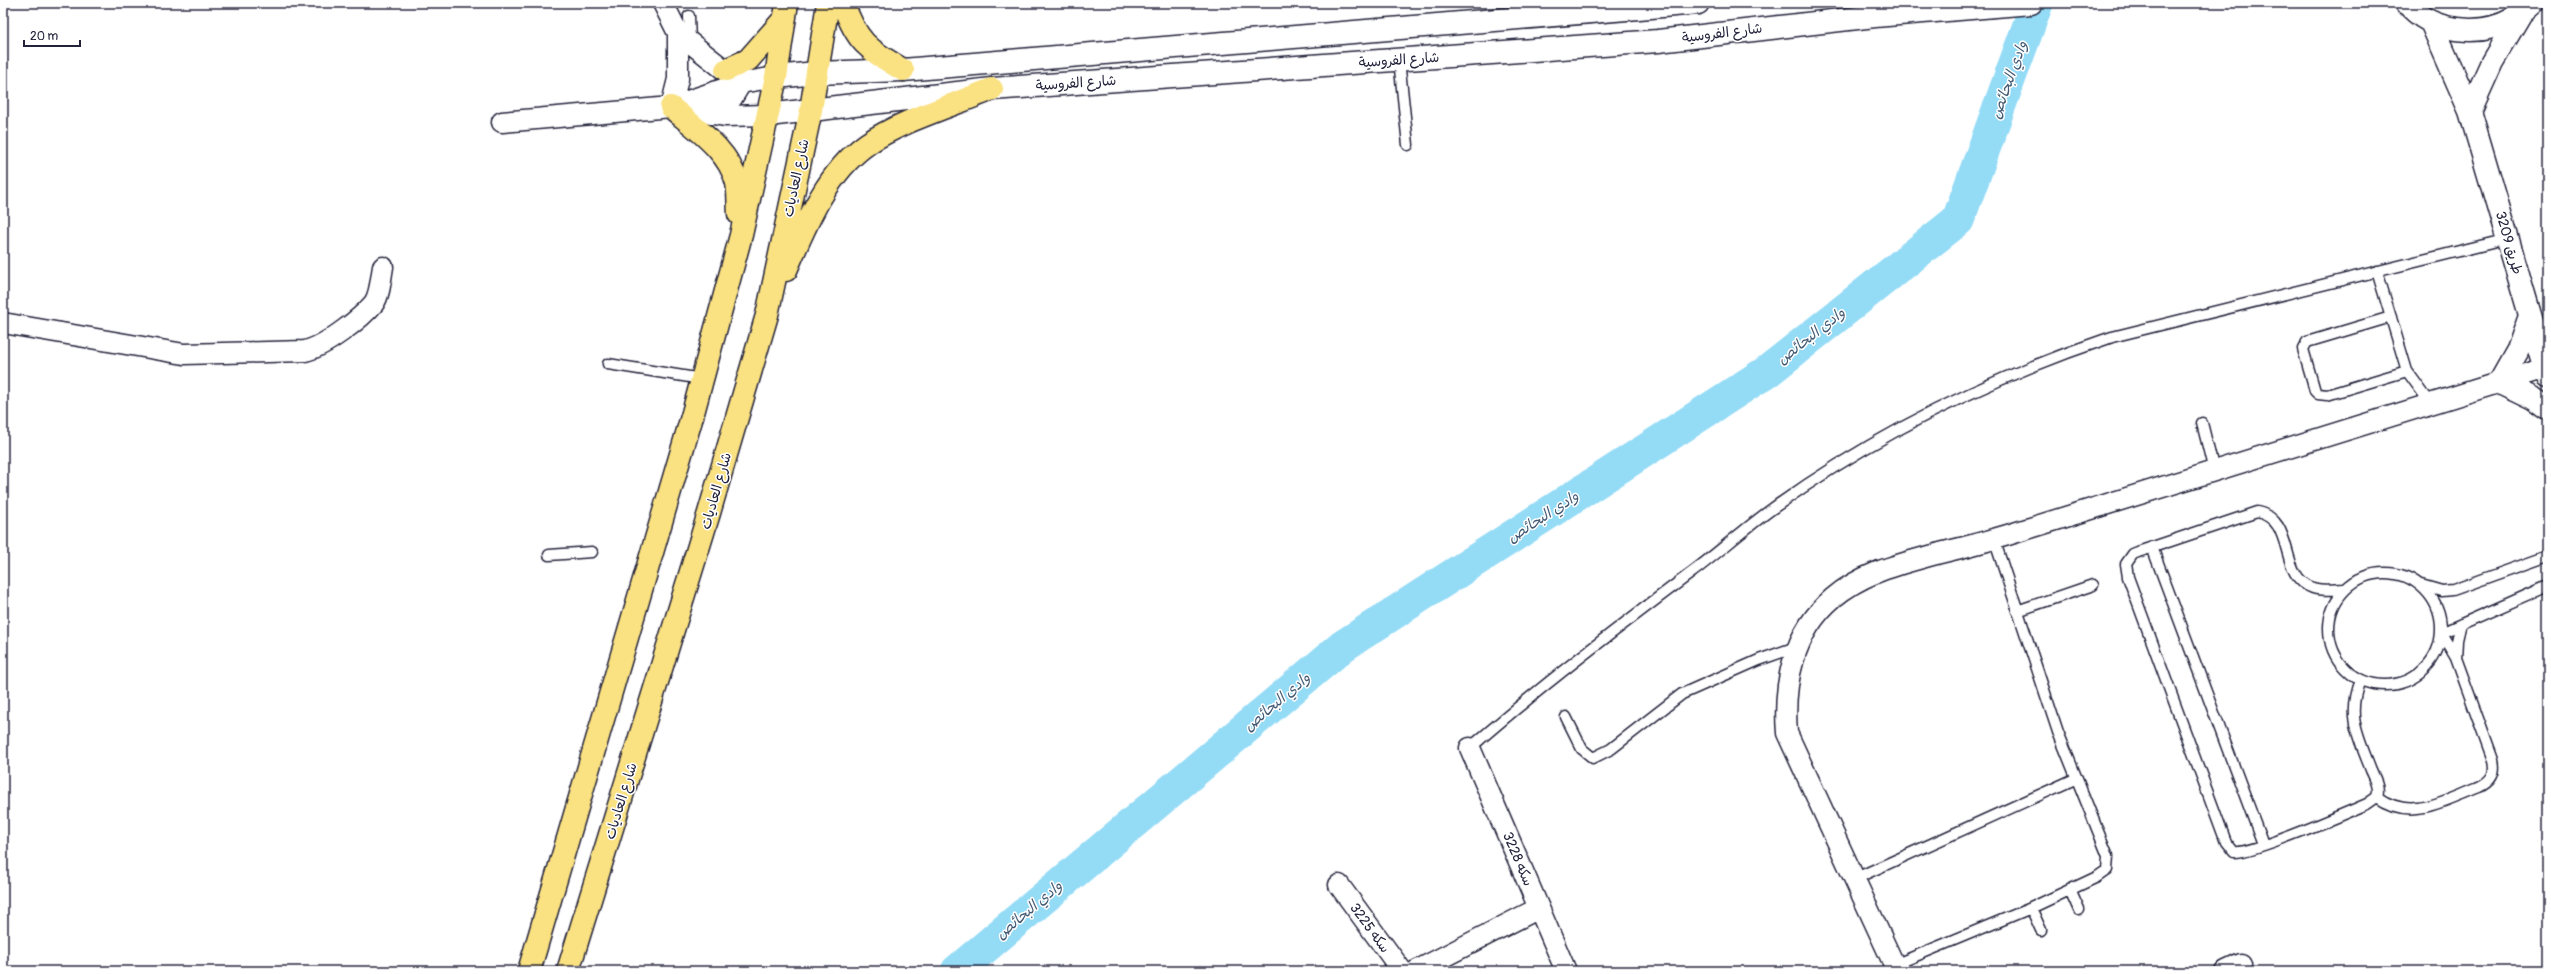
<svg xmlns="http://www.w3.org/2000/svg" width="2551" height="974" viewBox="0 0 2551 974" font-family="Pangolin,'Playpen Sans Arabic',sans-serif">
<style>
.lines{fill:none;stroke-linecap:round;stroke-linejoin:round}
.river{stroke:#94dbf6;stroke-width:33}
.lane-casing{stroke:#22223b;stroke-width:13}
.street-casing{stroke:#22223b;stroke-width:23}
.secondary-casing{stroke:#22223b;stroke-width:25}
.primary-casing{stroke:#22223b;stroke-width:25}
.lane{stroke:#fff;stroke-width:10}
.street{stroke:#fff;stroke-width:20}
.secondary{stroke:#fff;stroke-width:22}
.primary{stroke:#fae181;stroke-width:22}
.labels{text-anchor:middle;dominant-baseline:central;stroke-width:3;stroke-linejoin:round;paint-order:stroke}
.street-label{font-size:14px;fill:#22223b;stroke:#fff}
.water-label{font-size:15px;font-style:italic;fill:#445a73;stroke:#fff}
</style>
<rect width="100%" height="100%" fill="#fff"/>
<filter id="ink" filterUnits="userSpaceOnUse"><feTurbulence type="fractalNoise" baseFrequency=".025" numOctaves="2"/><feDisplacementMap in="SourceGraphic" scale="8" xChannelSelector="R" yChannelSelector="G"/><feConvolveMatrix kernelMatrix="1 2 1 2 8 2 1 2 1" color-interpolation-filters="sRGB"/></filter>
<g filter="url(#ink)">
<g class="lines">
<path class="river" d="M957,971L1343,646L1768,371L1958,220L2037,3"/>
<defs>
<path id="lane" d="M689,16L690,42
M1399,60L1408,145
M2377,271L2407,371L2431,404
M2391,317L2307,342L2303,349L2315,391L2318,394L2327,395L2407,371
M608,364L702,379
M2202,423L2214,471
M2152,547L2263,844
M549,555L592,552
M2329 629a56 56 0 1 1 112 0a56 56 0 1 1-112 0Z
M2421,585L2442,591L2453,590L2548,556
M2344,589C2334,590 2323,591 2313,588C2277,576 2297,520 2257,512L2138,552L2133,554L2126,564L2128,577L2226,842L2234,852C2248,855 2346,813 2367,804L2377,797C2380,787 2375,779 2371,770C2358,736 2346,716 2360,680
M2017,611L2093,585
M2456,658L2441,633L2548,586
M1566,717L1582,749L1593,758L1611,749L1682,694L1759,660L1799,646
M1470,748C1541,686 1615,630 1691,573C1718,553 1744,529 1772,509C1876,434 1990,378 2112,337L2508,239
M2377,797C2412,822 2444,800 2479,787C2492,781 2496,773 2493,760L2456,658L2457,641L2461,624
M1854,879L2077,778
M2070,890L2079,910
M2031,908L2041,930
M1894,965L2031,908L2097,877L2107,870L2108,856L2058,732L1994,539"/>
<path id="street" d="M663,3L678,33L741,83L732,98L711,114
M673,106L741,83L776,77
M671,107L678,79V33
M502,122L671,107L725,116L768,115
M3,323L184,354L305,351C324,347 361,319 374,303C380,295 381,277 383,267
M1470,748L1566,971
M1339,885L1402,971
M1416,971L1539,908
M1897,971L1787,733C1783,684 1793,632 1833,598C1865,571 1902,564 1940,553C1970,546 1999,538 2027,529C2200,475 2373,421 2546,368
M2226,971L2241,964"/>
<path id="secondary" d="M2407,3C2431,33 2481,37 2513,19C2520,15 2526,8 2532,3
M2431,22L2470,111L2548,376
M776,77L816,73L903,70L1698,3
M2470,111L2492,62L2521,13
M768,115L992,89L1658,41L1875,16L2031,3
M2530,316L2518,350L2500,382L2533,398L2548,409"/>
<path id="primary" d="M843,3C857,43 868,49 903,70
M726,70L748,60L785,18
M671,107C695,128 729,150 737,183C739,193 738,204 739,214
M786,270C805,226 826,173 867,144C900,121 954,105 992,89
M529,971L693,413L741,235L776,77L787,3
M568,971L709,513L767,315L811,110L828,3"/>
</defs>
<use href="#lane" class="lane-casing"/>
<use href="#street" class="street-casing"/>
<use href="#secondary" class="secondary-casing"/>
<use href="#primary" class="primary-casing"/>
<use href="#lane" class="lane"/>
<use href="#street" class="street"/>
<use href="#secondary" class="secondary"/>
<use href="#primary" class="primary"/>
</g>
</g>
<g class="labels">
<g class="street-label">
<text transform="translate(1722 33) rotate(-7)">شارع الفروسية</text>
<text transform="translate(1399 60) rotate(-4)">شارع الفروسية</text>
<text transform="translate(1076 83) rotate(-4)">شارع الفروسية</text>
<text transform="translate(796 178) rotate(-78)">شارع العاديات</text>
<text transform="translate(2509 243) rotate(74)">طريق 3209</text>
<text transform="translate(716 491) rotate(-74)">شارع العاديات</text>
<text transform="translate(621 801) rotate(-73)">شارع العاديات</text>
<text transform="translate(1518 859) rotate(67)">سكه 3228</text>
<text transform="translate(1370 928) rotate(54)">سكه 3225</text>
</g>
<g class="water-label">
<text transform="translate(2009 80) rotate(-70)">وادي البحائص</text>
<text transform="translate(1811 336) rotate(-38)">وادي البحائص</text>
<text transform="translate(1543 517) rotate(-33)">وادي البحائص</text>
<text transform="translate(1277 702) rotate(-40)">وادي البحائص</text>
<text transform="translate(1029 910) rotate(-40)">وادي البحائص</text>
</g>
</g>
<rect width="2551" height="974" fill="none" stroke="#fff" stroke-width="16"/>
<rect x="8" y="8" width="2535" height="958" fill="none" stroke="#22223b" stroke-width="1.5" filter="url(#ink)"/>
<path d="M24 40v6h56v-6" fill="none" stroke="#22223b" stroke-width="2"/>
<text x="30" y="40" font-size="12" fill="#22223b" stroke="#ffffff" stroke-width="3" paint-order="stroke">20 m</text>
</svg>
